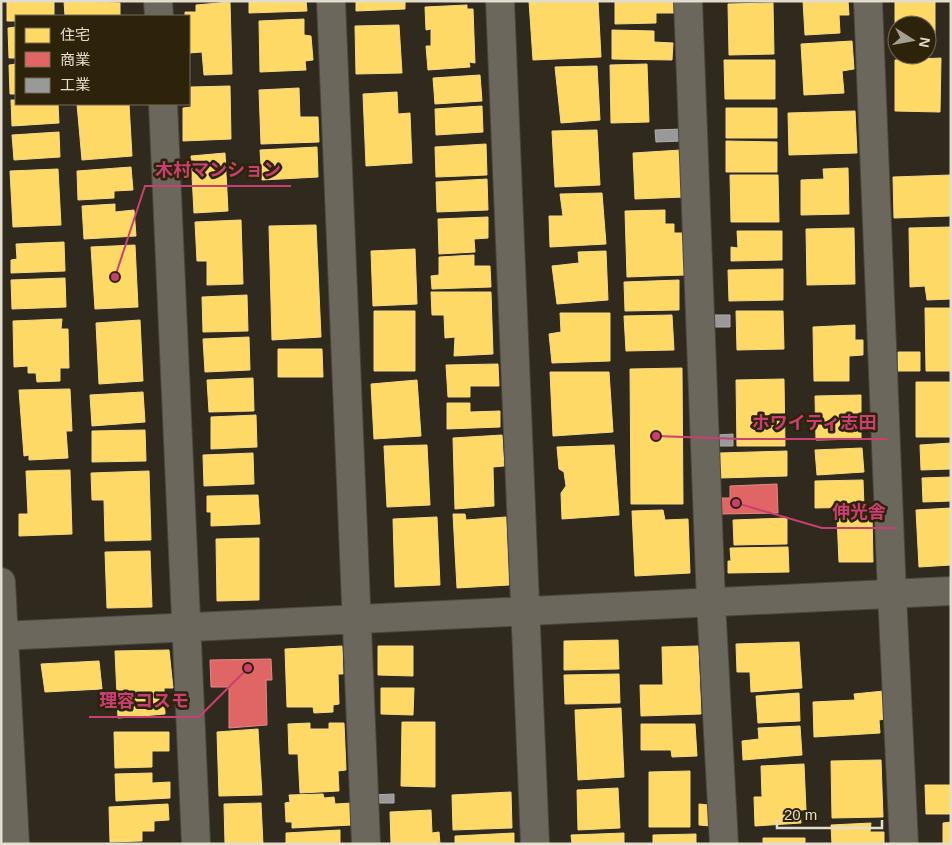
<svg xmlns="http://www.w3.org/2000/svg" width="952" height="845" viewBox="0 0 952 845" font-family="Arial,'Noto Sans JP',sans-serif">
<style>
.homes{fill:#ffd966;stroke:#f7da85}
.shops{fill:#e06666;stroke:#e18a85}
.industry{fill:#999;stroke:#afada9}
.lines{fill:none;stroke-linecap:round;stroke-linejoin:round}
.minor-casing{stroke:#4c463c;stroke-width:30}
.minor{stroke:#6b675d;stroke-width:28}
.leader{fill:none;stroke:#c93f72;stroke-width:2}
.callout-dot{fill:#c93f72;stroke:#2d230b;stroke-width:2}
.callout-label{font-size:18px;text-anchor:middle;font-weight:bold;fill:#c93f72;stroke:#2d230b;stroke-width:5;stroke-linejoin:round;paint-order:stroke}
</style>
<rect width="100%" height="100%" fill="#2f2a1d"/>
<path class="homes" d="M7,1H54V16H16V21H7Z
M64,1L120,3V16H65Z
M249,1H306L307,11L249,13Z
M356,1H405V9L356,11Z
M529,1H598L601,57L533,60Z
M615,1H676V13H656V23L615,24Z
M803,1H848L849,15H839L840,33L805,35Z
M895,1H935V43H927V25H897V43H895Z
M230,2L232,74L204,75L202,52L189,53V16H185V12H196V5Z
M773,3L774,54L729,55L728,4Z
M467,5V9H473L475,63L469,62L470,67L428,70L426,46H431V29L426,30L425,7Z
M304,19V35L311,36L313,60L305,61L306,70L260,72L259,21Z
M399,25L402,73L356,74L355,26Z
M16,27V58H9L8,28Z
M612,30L654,31V42L673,43L672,60L612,59Z
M852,41L854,69L842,71L844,93L804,95L801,44Z
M941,58L940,112L895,111V60Z
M724,60H775V99H725Z
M16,64V94H10L9,65Z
M647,64L649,122L611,123L610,65Z
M597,66L600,120L561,123L555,67Z
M480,75L482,101L435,104L433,78Z
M230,86L231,139L183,141V108L191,107V87Z
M299,88L300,117H318L319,142L261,144L259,90Z
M397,92L398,114L410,113L412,163L366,166L363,94Z
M11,100H16V104H58L59,123L12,126Z
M77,104H129L132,156L82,160Z
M482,106L483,132L436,135L435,109Z
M726,108H777V138H726Z
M855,111L857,153L789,155L788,113Z
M597,130L600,185L555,187L552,131Z
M59,132L60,157L14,160L12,135Z
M726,141L777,142V172H726Z
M486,144L487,175L436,177L435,147Z
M317,147L318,177L262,180L260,150Z
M681,150L684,197L635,199L633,153Z
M225,153L228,211L194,213L191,156Z
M131,167L133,190L114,191V198L78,200L77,171Z
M848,168L849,214L801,215V180L824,179L823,169Z
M58,169L61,225L13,227L10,171Z
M730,175H778L779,222H731Z
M951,175V216L894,218L893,177Z
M487,179L488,210L437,212L436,182Z
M602,193L606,244L550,247L549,216H563L560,194Z
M115,204V212L134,210L136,236L84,239L82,206Z
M665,210V224H674V233H684L685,275L627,277L625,211Z
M488,217V238L474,239L475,252L439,254L438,219Z
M241,220L243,284L207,285V261H197L195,222Z
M316,225L321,337L272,340L269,226Z
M951,227V299L927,300L925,286L910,287L909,228Z
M854,228L855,284L807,285L806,229Z
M737,231H782V260L731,261V247L738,248Z
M64,242L65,271L11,273V260L17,259L16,244Z
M135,245L138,307L95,309L91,247Z
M415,249L417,304L373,306L371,251Z
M606,251L608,300L557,304L552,266L579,263L578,252Z
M474,255V266H490L491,287L432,289L431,276L439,275V257Z
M783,269V300L729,301L728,270Z
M65,278L66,307L12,309L11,280Z
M679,280V310L625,311L624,282Z
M431,292H491L493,354L454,356L455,337L445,338L444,315H432Z
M247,295L248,331L203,332L202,297Z
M925,308H951V371H926Z
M374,311H415V371H374Z
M736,311H783L784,349L737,350Z
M560,313H610V361L552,363L549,334L561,332Z
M672,315L674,350L626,351L624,316Z
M62,319L61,329H68L69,368H60V381L37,382L36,373H28V366L14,367L13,321Z
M140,320L143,381L99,384L96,323Z
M855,325V340H863V355L849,356V381H814L813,327Z
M249,337L250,370L205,372L203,339Z
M278,349H322L323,377H278Z
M898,352H920V371H898Z
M498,364L499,386H470V397H448L446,365Z
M682,368L683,504H631L630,369Z
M550,372H609L613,432L553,436Z
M253,378L254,411L209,412L207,380Z
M784,379L785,446H737L736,380Z
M417,380L421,436L374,439L371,384Z
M916,382H951V437H916Z
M70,389L72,431H66L68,458L29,460V455L24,456L19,390Z
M143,392L145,422L92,426L90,395Z
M861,395V439L816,440L815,396Z
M447,403H470V412L500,411V427L447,429Z
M256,415L257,447L211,449V417Z
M145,430L146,461L92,462V431Z
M502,435L504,466L493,467L494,506L455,509L453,438Z
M951,443V469L921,470L920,445Z
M427,445L430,505L387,507L384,446Z
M614,445L619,515L562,519L561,493L566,486L564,472L559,469L557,447Z
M862,448L864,472L817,475L815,450Z
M787,451V476L720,478L719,453Z
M253,453L254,484L204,486L203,455Z
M70,470L72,534L19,536V514H28L26,471Z
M149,471L151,540L105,541L104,500H92L91,473Z
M951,477V501L923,502L922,478Z
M863,480L864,507L815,508V481Z
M258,495L260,524L211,526V512H207V496Z
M951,508V565L919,567L916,510Z
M663,510L665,520L688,519L690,573L635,576L632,511Z
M453,514H465L466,520L506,517L509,585L457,588Z
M872,516L873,562H839L837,517Z
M437,517L440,585L395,587L393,519Z
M787,518V544L734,545L733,520Z
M259,538V600L217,601L216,539Z
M788,547L789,572L728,573V561H731L730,548Z
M150,551L152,607L107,608L105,552Z
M618,640L619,669L564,670V641Z
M799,642L802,688L751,692L750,672H737L736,644Z
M342,646L343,674H338L339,704L333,705V712L314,713L313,707H287L285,649Z
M378,646H413V676L378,675Z
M698,646L701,714L641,716L640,685H663L662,647Z
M169,650L173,688H164L165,714L118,718L115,651Z
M99,661L102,689L45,692L41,664Z
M619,674L620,703L565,704L564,675Z
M381,688H414L413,715L381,714Z
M884,691L885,719L879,720L880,733L814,737L813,702L855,700L854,694Z
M799,693L800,721L758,723L756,696Z
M621,708L624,777L578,780L575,710Z
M402,722H435V787L401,786Z
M310,723V729H329V723H344L346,770L338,771L339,791L300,793L298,754H289L288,724Z
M641,724H695L697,756L672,757L671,750H641Z
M800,726L802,755L743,760L742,741L759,739L758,728Z
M258,729L262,795L219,796L217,732Z
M114,732H169V751H152V767L115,768Z
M881,760L883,817L832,818L831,761Z
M804,764L806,810H800L801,823L755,826L754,797H762L761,766Z
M690,771V827H649V772Z
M152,773V783L170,782V798L116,801L115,774Z
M925,785H951V814H926Z
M618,788L620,828L578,830L577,790Z
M511,792L512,828L453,830L452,795Z
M323,794L324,798L334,797L335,804L352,803V825L292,828V822H286L285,803L290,802L289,795Z
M261,803L263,844H225L224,804Z
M168,804L169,820L154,821V831H142V841L110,842L109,807Z
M699,804L709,805L710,826L699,825Z
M431,810L432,833L439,832L440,844H391L390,812Z
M951,822V844H943V823Z
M871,823L870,832H884V844H832L831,825Z
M340,830V844H286V833Z
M514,833V844H455V836Z
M624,833V844H572L571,835Z
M696,834V844H653V835Z
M763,838H805V844H763Z"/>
<path class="shops" d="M777,484L778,513L722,514V498H730V486Z
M271,659L272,680H266L267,725L229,728V687H211L210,660Z"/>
<path class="industry" d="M682,129V141L656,142L655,130Z
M715,315H730V327H715Z
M733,434V446H717V435Z
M394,794V803H372V795Z"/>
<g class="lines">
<defs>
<path id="minor" d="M158,1L159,16
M331,1L366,844
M500,1L535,844
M688,1L711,602L724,844
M868,1L892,594L904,844
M163,104L196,844
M1,582L15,844
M1,636L951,591"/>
</defs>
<use href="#minor" class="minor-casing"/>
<use href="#minor" class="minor"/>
</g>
<path class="leader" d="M115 277L145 186H291M656 436L741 439H887M736 503L822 528H896M248 668L199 717H89"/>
<g class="callout-dot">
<circle cx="115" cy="277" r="5"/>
<circle cx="656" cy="436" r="5"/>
<circle cx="736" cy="503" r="5"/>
<circle cx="248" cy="668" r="5"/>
</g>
<g class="callout-label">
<text x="218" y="176">木村マンション</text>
<text x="814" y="429">ホワイティ志田</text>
<text x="859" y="518">伸光舎</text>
<text x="144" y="707">理容コスモ</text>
</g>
<rect width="952" height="845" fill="none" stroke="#e3ddce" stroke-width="5"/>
<rect x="15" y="15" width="175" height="90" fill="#2d230b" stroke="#766d59"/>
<rect x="25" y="28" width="25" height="15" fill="#ffd966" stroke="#766d59"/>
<text x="60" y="40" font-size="15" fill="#e3ddce">住宅</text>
<rect x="25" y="52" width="25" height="15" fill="#e06666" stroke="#766d59"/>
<text x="60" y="65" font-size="15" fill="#e3ddce">商業</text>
<rect x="25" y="78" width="25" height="15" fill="#999999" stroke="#766d59"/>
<text x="60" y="90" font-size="15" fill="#e3ddce">工業</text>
<g transform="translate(912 40) rotate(101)"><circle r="24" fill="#2d230b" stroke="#766d59"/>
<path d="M0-4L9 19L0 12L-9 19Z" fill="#a49e90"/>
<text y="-8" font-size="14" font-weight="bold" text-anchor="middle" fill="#e3ddce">N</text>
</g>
<path d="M777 820v8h105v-8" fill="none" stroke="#e3ddce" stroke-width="2.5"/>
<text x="784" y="820" font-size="15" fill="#e3ddce" stroke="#2d230b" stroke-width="4" paint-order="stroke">20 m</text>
</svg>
